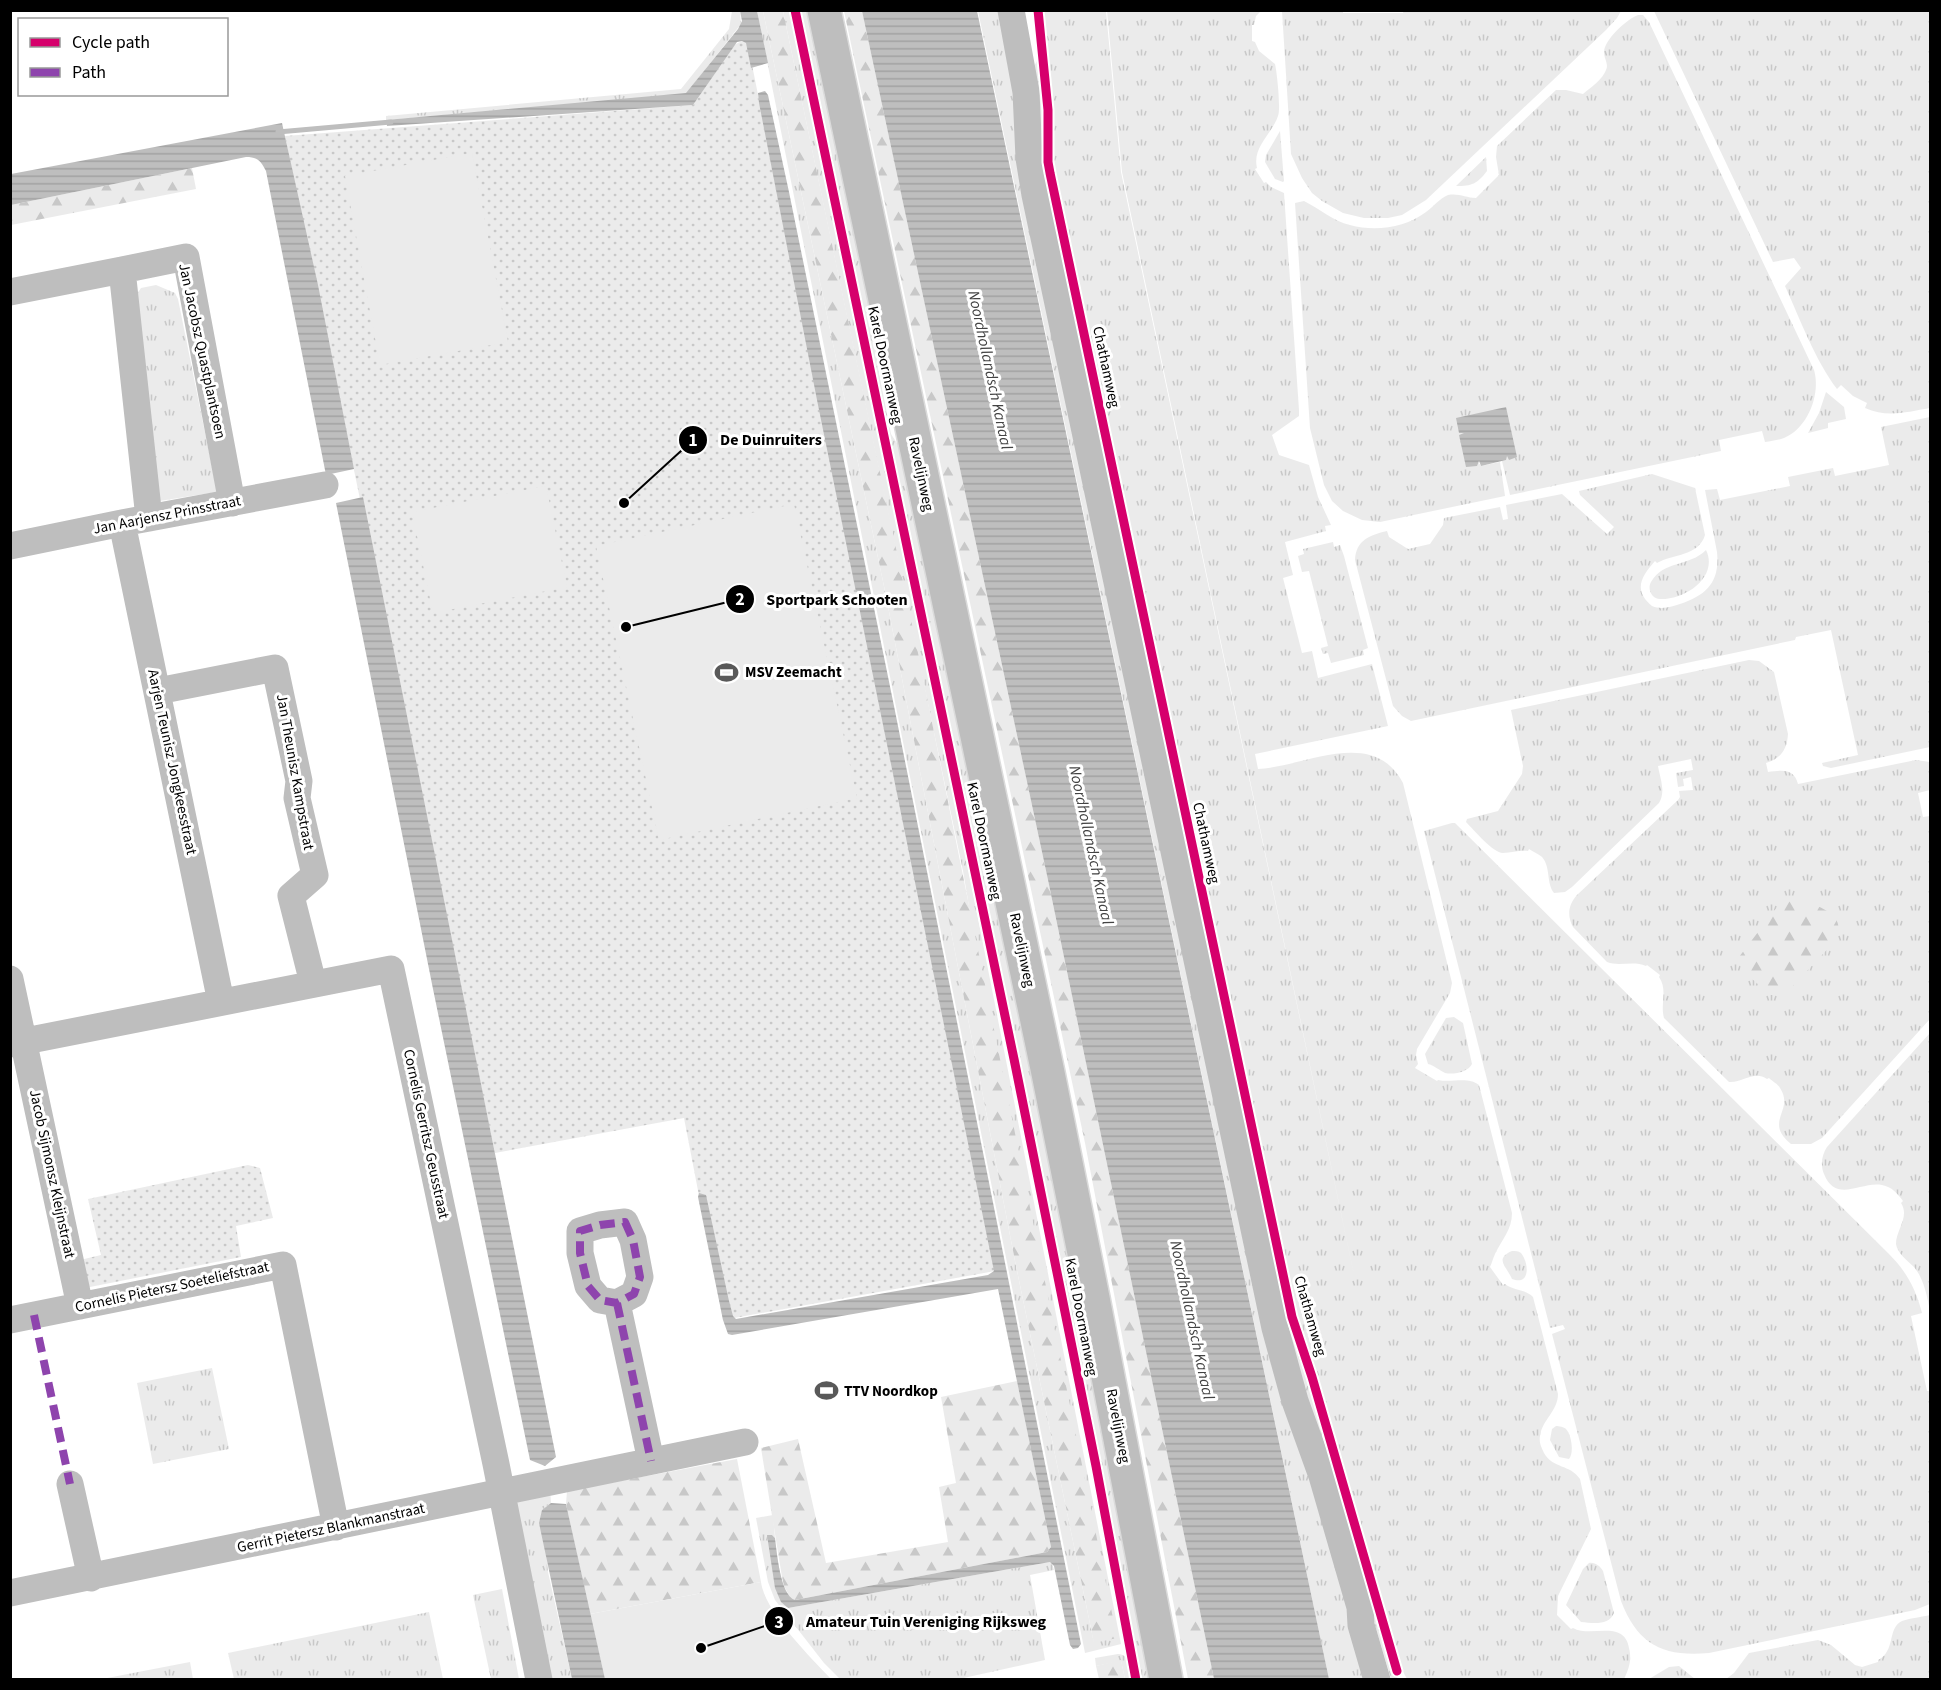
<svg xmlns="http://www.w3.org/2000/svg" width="1941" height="1690" viewBox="0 0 1941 1690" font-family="'Source Sans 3',sans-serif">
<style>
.grass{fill:url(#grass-tufts)}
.forest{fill:url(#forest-firs)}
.park{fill:url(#park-dots)}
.garden{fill:#ebebeb}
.water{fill:url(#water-rules)}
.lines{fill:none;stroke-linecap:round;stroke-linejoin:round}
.stream{stroke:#bebebe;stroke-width:5}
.major-casing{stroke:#dbdbdb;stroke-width:36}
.minor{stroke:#bebebe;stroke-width:27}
.major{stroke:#bebebe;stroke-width:33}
.quiet{stroke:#8e44ad;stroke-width:8;stroke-dasharray:15 8;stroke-linecap:butt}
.cycleway-casing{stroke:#fff;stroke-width:13}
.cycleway{stroke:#d6006c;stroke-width:9}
.labels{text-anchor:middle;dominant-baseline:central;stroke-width:6;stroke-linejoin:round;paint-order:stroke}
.street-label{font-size:15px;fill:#000;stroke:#fff}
.poi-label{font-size:15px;font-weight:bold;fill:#000;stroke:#fff;text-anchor:start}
.water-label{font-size:16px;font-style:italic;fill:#434343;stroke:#fff}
.leader{fill:none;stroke:#000;stroke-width:2}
.callout-dot{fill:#000;stroke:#fff;stroke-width:2}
.mark-label{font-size:18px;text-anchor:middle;font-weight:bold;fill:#fff}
.callout-label{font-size:16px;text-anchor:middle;font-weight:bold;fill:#000;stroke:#fff;stroke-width:6;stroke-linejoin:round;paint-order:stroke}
</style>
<defs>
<pattern id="grass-tufts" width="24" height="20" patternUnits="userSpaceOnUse" patternTransform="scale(1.5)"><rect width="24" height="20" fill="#ebebeb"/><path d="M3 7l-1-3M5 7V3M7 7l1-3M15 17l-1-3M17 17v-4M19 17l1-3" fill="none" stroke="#c8c8c8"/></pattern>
<pattern id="forest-firs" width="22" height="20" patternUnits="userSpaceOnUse" patternTransform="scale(1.5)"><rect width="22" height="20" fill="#ebebeb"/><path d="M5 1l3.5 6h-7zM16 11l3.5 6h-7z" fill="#c8c8c8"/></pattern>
<pattern id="park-dots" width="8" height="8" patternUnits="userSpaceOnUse" patternTransform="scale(1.5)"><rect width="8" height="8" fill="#ebebeb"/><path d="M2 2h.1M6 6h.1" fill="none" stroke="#c8c8c8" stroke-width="1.8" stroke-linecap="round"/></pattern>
<pattern id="water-rules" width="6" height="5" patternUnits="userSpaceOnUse" patternTransform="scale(1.5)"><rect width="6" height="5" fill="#bebebe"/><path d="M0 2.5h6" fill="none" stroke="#a2a2a2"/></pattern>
</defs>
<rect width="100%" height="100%" fill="#fff"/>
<path class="grass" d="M1343,10V13H1403L1404,10L1621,11L1617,18L1606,30L1426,200L1402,215L1388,218H1364L1343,213L1322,201L1312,193L1302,178L1291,154L1282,11Z
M732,11H740L741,24L686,94L386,120V116L681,89L729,29Z
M757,11H763L885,591L1015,1261L1094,1643L963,871L783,11H790L946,756L1121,1644L1085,1653Z
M799,11H812L881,345L879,373L891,434L904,454L985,835L1153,1679H1142L1068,1297L1028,1097Z
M978,11H1003L1256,1280L1370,1679H1329Z
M1043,11H1106L1121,172L1357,1289L1122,172L1107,11H1261L1256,16L1254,25H1252V41L1255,42L1259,51L1275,64C1277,72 1281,109 1278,116C1272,134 1252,147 1257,168L1255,169L1264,183L1266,182L1271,187L1284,193L1299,410V416L1272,435L1279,455L1309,465L1318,497L1331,525L1325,526L1326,531L1285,542L1293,575L1283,578L1302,653L1312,651L1318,678L1372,664L1388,726L1255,754L1258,769C1304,767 1373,726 1403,783L1452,983L1450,993L1417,1049L1416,1055L1418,1064L1415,1068L1437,1081L1438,1080C1452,1083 1468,1076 1479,1085L1512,1213C1512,1230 1502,1239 1495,1254C1493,1258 1492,1263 1490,1267L1503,1285L1505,1284C1514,1291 1525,1289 1533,1297L1558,1394C1558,1411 1542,1420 1540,1436C1539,1443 1541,1446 1544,1453C1553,1469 1570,1464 1580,1479L1591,1529L1558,1596L1557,1615L1571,1629L1573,1628C1591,1638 1624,1619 1629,1648C1632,1660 1629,1668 1624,1679H1407L1398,1662L1325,1404L1295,1314L1054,171L1052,156L1053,115Z
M1654,11H1930V408C1907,412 1887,418 1865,408L1867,403L1853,396L1841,385L1837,389C1815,360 1800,319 1785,286L1801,268L1794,258L1773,262Z
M1638,15H1643L1649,22L1814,370C1821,394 1808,428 1784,438C1778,440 1771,441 1765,442L1762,431L1719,440L1721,451L1510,495L1502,461L1506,460V456L1516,458L1464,433V434L1459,435L1481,466L1500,462L1505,496L1380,522L1362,520L1343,511L1332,501L1324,485L1310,428L1295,203L1304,201C1320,209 1333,221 1350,225C1375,232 1405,228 1426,212C1433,207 1440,198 1448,195C1459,193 1466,198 1476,198L1499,175L1496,157L1497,146L1556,90H1566L1583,94C1590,88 1603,79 1606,70C1609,64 1604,59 1604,52C1604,40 1627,19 1638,15Z
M1038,59L1044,106V169L1287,1317L1310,1383L1388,1659L1398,1679H1391L1335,1490L1298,1384L1040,171L1032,70Z
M1280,131L1284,181L1283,182L1275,179L1265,162L1266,155Z
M1486,157L1487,171C1477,184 1472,186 1456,186Z
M156,285L175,293L178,299L217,492L153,502L133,300L141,288Z
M1826,392L1844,407L1846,419L1828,423V428L1808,433L1819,413Z
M1930,417V747L1831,768L1823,766L1822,763L1858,755L1831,630L1796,637L1795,640L1411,721L1402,716L1393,706L1355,560C1356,540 1370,535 1387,531L1389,537L1408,549L1430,544L1443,525L1444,518L1500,507L1503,520L1508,519L1506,505L1562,494L1607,534L1614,527L1580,495L1579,491L1652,474L1695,488L1705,535C1699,556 1673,554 1657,563L1655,561C1641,577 1633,590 1652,606C1662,610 1670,607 1680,604C1707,595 1720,582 1717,552L1705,490L1717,489L1720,500L1790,486L1788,477L1833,468L1835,476L1889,465L1881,427Z
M1333,542L1334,547L1340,545L1344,556L1368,648L1363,650L1364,655L1331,663L1328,653L1323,654L1321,648L1328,646L1309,571L1302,572L1298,556L1304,554L1303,549Z
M1706,550C1719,577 1685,600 1660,599C1652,599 1647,589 1651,582C1664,560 1689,567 1706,550Z
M1749,660L1759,661L1774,672L1788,734C1787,750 1781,758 1766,763L1768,772C1782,770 1794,768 1798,784L1916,760L1930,762V790L1918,793L1923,817L1930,816V1019L1822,1138L1811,1144H1791C1763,1121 1795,1111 1780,1088C1778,1084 1772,1081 1769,1078L1767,1079C1754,1070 1743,1083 1729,1082L1664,1018C1660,1004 1668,990 1659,977L1660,975L1647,965L1646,966C1633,960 1620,967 1607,962L1573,927C1567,916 1568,905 1577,895L1678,800L1680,797L1679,791L1693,790L1691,777L1683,779L1684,786L1678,787L1676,773L1693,770L1691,759L1658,766C1660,778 1666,792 1659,803L1572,887L1565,892L1554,893C1546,883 1551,867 1542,857C1539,854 1533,852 1529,849L1528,851C1519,850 1512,853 1503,853C1493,853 1474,830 1466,822L1467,819L1498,811L1522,774L1523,766L1511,710Z
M1452,823H1455L1889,1254C1906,1271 1916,1289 1922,1313L1911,1316L1927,1391H1930V1604L1915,1610L1709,1653C1663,1657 1638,1645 1621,1601L1552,1334L1565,1329L1563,1325L1550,1328L1424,831Z
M1454,1017L1463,1023L1472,1064C1468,1072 1454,1075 1445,1073C1441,1071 1433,1065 1428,1064L1425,1054L1446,1018Z
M1930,1033V1311C1927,1296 1924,1279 1914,1267C1908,1261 1897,1253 1896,1244C1896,1230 1910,1217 1901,1203L1903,1201C1897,1193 1892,1187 1882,1185C1861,1181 1836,1204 1824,1174C1820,1164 1822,1155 1827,1147Z
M1512,1251C1516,1251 1518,1251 1521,1253C1528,1261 1532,1286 1512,1279C1508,1268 1493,1259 1512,1251Z
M212,1368L229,1449L153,1464L137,1383Z
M1556,1426C1559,1426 1564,1427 1566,1429C1572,1436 1574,1453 1569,1459L1559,1457L1550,1440L1552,1429Z
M550,1488L551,1503L542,1510L548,1572L572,1679H545L513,1503Z
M773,1515L775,1538L772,1535L788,1608L1050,1562L1052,1563L1054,1570L1030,1575L1045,1660L959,1679H840L824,1663L775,1600L768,1582L756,1518Z
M1589,1563C1595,1562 1600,1566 1603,1571L1614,1613C1609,1626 1593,1623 1581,1622L1566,1605L1583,1569Z
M502,1589L519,1679H491L473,1595Z
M429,1612L443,1679H234L228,1653Z
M1930,1615V1679H1726L1734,1673L1749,1653L1818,1640L1831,1645L1855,1665L1862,1667L1878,1662V1660C1896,1651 1887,1628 1902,1621C1911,1618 1922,1617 1930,1615Z
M1118,1654C1130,1654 1129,1669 1132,1679H1125L1121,1661L1096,1666L1095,1658Z
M190,1662L193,1679H102Z
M1679,1666L1695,1679H1649L1669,1667Z"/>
<path class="forest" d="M763,11H783L918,653L1117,1638L1094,1643L1015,1261L885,591Z
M844,11H862L1048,880L1214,1679H1188L1085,1143Z
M192,168L196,189L11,225V205Z
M1790,897C1799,896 1805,900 1813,904C1829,911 1844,918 1837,939L1789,990L1779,995H1770L1741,969L1739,957L1781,902Z
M1017,1381L1051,1547L1047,1552L795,1600L791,1599L784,1586L782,1577L761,1448L798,1439L826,1563L948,1542L939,1487L956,1483L941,1397Z
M737,1459L761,1582L590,1614L566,1504L567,1491Z
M1121,1660L1125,1679H1099L1096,1666Z"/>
<path class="park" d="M742,41L746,42L750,55L995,1271L723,1320L684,1118L495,1153L285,136L693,105L734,45Z
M248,1165L260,1168L273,1218L236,1226L241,1257L85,1288L80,1260L101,1255L88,1199Z"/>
<path class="garden" d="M472,153L508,342L380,365L345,176Z
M546,486L567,587L433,613L412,512Z
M794,504L857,798L659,840L596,546Z
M761,1582C765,1612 810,1657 831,1679H605L590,1614Z"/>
<path class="water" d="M740,11H757L768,63L751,68L746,43L742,41L737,42L693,105L387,126L386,120L686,93L738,29L742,21Z
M862,11H977L1329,1679H1214L1048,880Z
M765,91L768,95L789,192L894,706L1081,1644L1078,1648L1073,1649L1070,1645L1054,1566L1050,1562L788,1608L781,1602L775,1588L767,1535H772L775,1538C777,1552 780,1595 795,1600L1047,1552L1051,1547L998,1289L732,1335L728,1334L723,1320L698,1197L699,1193L706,1195L729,1301L733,1316L736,1319L988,1275L994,1271L817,400L759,103L758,93Z
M282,123L318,285L354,469L326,475L266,171C261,161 258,157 246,157L11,205V174Z
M1506,407L1517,457L1509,460L1507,456L1506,460L1481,466L1479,461L1477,466L1466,467L1459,435L1464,433H1459L1456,418Z
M363,497L556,1457L545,1466L530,1460L433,989L336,503Z
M551,1503L566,1504L605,1679H572L539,1523L542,1510Z"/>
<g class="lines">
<path class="stream" d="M278,132L391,122"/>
<defs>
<path id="major" d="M824,10L1048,1073L1093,1298L1166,1680"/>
</defs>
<use href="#major" class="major-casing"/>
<path class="minor" d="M1011,10L1026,92L1029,158L1035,195L1275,1328L1295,1401L1322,1476L1360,1607L1361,1625L1377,1680
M10,292L122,270
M149,518L122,270L186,257L232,503
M122,523L221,1002
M10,546L122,523L325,485
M158,691L275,668L299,781L297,798L315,875L291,896L313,983
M10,979L80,1306
M10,1044L391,969L496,1464L539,1680
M625,1222L633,1240L640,1277L634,1294L617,1303L600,1300L588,1286L580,1253V1231L600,1225Z
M617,1303L651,1461
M10,1320L283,1265L336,1527
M70,1484L91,1578
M10,1593L745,1442"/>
<use href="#major" class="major"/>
<path class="quiet" d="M625,1222L633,1240L640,1277L634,1294L617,1303L600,1300L588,1286L580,1253V1231L600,1225Z
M617,1303L651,1461
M34,1315L70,1484"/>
<defs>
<path id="cycleway" d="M795,10L1014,1059L1096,1466L1136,1680
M1038,10L1048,110V162L1050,173L1292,1317L1312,1377L1397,1671"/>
</defs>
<use href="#cycleway" class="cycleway-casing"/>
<use href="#cycleway" class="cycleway"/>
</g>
<defs>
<symbol id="stadium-bare" viewBox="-9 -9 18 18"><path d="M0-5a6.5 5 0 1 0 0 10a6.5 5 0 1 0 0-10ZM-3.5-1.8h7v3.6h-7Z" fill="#595959" stroke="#fff" stroke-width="2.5" paint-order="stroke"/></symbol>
</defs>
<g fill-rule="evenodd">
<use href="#stadium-bare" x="710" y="656" width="33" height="33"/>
<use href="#stadium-bare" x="810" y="1374" width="33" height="33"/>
</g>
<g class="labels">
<g class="street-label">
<text transform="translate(202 351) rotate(78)">Jan Jacobsz Quastplantsoen</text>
<text transform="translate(885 365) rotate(78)">Karel Doormanweg</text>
<text transform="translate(1106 367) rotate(78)">Chathamweg</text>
<text transform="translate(921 474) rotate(78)">Ravelijnweg</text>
<text transform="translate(167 515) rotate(-11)">Jan Aarjensz Prinsstraat</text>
<text transform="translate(172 762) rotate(78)">Aarjen Teunisz Jongkeesstraat</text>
<text transform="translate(295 772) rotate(80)">Jan Theunisz Kampstraat</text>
<text transform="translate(984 841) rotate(78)">Karel Doormanweg</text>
<text transform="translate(1206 843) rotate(78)">Chathamweg</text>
<text transform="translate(1022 950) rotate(78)">Ravelijnweg</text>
<text transform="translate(426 1134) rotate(78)">Cornelis Gerritsz Geusstraat</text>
<text transform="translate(52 1174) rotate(78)">Jacob Sijmonsz Kleijnstraat</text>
<text transform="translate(172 1287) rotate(-12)">Cornelis Pietersz Soeteliefstraat</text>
<text transform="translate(1310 1316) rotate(74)">Chathamweg</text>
<text transform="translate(1081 1317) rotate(79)">Karel Doormanweg</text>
<text transform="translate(1118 1426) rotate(79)">Ravelijnweg</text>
<text transform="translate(331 1528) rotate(-12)">Gerrit Pietersz Blankmanstraat</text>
</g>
<g class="poi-label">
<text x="745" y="672">MSV Zeemacht</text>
<text x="844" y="1391">TTV Noordkop</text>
</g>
<g class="water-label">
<text transform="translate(990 370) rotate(78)">Noordhollandsch Kanaal</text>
<text transform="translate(1091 845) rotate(78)">Noordhollandsch Kanaal</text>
<text transform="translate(1192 1320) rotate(78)">Noordhollandsch Kanaal</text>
</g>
</g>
<path class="leader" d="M624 503L693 440M626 627L740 599M701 1648L779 1621"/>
<g class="callout-dot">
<circle cx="624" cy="503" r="6"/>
<circle cx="626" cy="627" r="6"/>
<circle cx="701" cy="1648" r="6"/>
<circle cx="693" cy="440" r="15"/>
<circle cx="740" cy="599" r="15"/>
<circle cx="779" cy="1621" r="15"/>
</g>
<g class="mark-label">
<text x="693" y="446">1</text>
<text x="740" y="605">2</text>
<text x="779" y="1628">3</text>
</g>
<g class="callout-label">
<text x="771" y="445">De Duinruiters</text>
<text x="837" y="605">Sportpark Schooten</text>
<text x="926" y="1627">Amateur Tuin Vereniging Rijksweg</text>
</g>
<rect width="1941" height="1690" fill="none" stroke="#000000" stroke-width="24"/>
<rect x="18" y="18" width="210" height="78" fill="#ffffff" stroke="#999999" stroke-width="1.5"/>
<rect x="30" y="38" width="30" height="9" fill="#d6006c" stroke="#999999" stroke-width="1.5"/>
<text x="72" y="48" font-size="18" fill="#000000">Cycle path</text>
<rect x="30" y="68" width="30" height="9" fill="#8e44ad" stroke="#999999" stroke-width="1.5"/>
<text x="72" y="78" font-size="18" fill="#000000">Path</text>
</svg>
